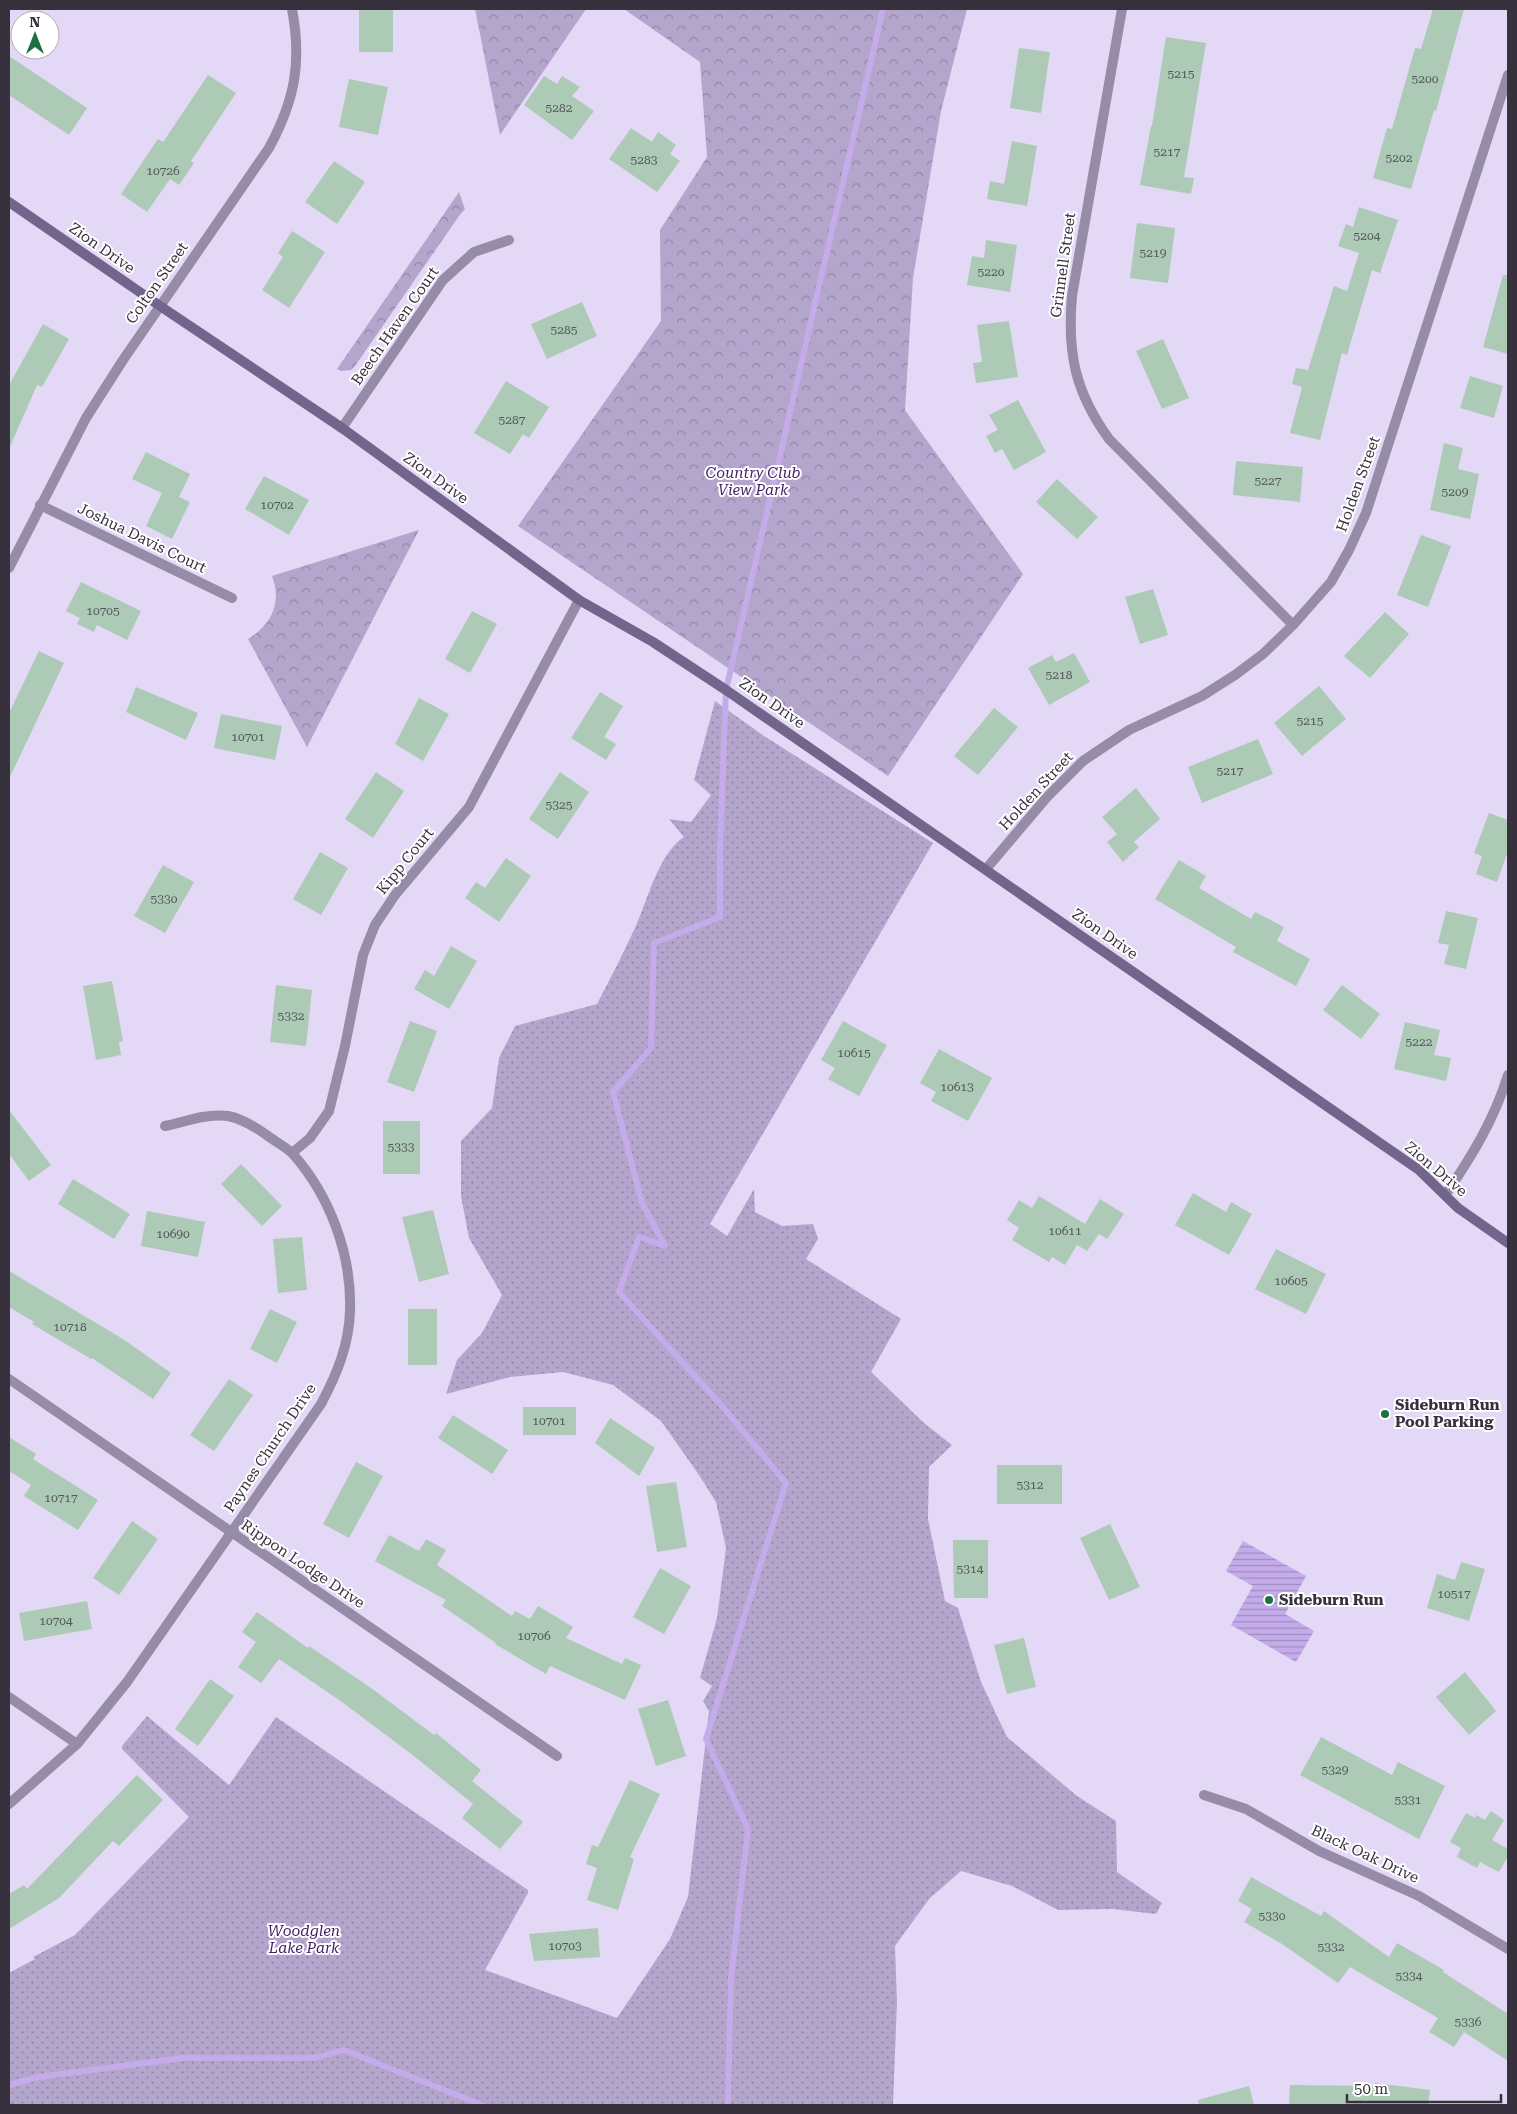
<svg xmlns="http://www.w3.org/2000/svg" width="1517" height="2114" viewBox="0 0 1517 2114" font-family="'Roboto Serif',serif">
<style>
.forest{fill:url(#forest-crowns)}
.park{fill:url(#park-dots)}
.water{fill:url(#water-rules)}
.lines{fill:none;stroke-linecap:round;stroke-linejoin:round}
.stream{stroke:#c4abea;stroke-width:6}
.building{fill:#accab5}
.minor{stroke:#968ca7;stroke-width:10}
.secondary{stroke:#73648b;stroke-width:10}
.poi-dot{fill:#1c7143;stroke:#fff;stroke-width:2}
.labels{text-anchor:middle;dominant-baseline:central;stroke-width:4;stroke-linejoin:round;paint-order:stroke}
.number-label{font-size:12px;fill:#54575b}
.street-label{font-size:15px;fill:#36313d;stroke:#fff}
.park-label{font-size:15px;font-style:italic;fill:#411d66;stroke:#fff}
.poi-label{font-size:15px;font-weight:bold;fill:#36313d;stroke:#fff;text-anchor:start}
</style>
<defs>
<pattern id="forest-crowns" width="20" height="18" patternUnits="userSpaceOnUse" patternTransform="scale(1.25)"><rect width="20" height="18" fill="#b4a5cd"/><path d="M2 6a3 3 0 1 1 6 0M12 15a3 3 0 1 1 6 0" fill="none" stroke="#9387a8"/></pattern>
<pattern id="park-dots" width="8" height="8" patternUnits="userSpaceOnUse" patternTransform="scale(1.25)"><rect width="8" height="8" fill="#b4a5cd"/><path d="M2 2h.1M6 6h.1" fill="none" stroke="#9387a8" stroke-width="1.8" stroke-linecap="round"/></pattern>
<pattern id="water-rules" width="6" height="5" patternUnits="userSpaceOnUse" patternTransform="scale(1.25)"><rect width="6" height="5" fill="#c4abea"/><path d="M0 2.5h6" fill="none" stroke="#a08cbf"/></pattern>
</defs>
<rect width="100%" height="100%" fill="#e4d8f7"/>
<path class="forest" d="M475,9H586L500,135Z
M624,9H967L941,111L913,278L905,410L1023,574L888,776L518,526L661,321L660,230L707,157L700,62Z
M459,192L465,209L459,216L355,366L351,370L341,371L337,369Z
M419,530L307,747L248,639C272,625 282,602 272,576Z"/>
<path class="park" d="M715,701L764,736L933,843L710,1224L727,1236L754,1189L755,1212L782,1226L813,1224L818,1239L806,1259L901,1319L871,1372L925,1424L952,1445L929,1467L928,1519L945,1601L958,1608L981,1682L1007,1737L1077,1796L1116,1821L1117,1872L1162,1903L1156,1914L1113,1909L1058,1910L1012,1886L961,1871L929,1899L895,1946L897,2002L893,2105H9V1973L35,1959L33,1957L75,1935L189,1817L122,1749V1746L147,1716L229,1785L276,1717L528,1890V1893L485,1970L617,2018L670,1939L688,1897L709,1711L703,1701L712,1686L700,1678L717,1618L726,1548L716,1502L699,1475L661,1421L613,1385L563,1372L510,1377L446,1394L457,1360L482,1333L502,1295L469,1238L461,1196V1141L492,1108L499,1058L515,1026L597,1004C610,979 623,954 635,928C648,900 658,854 684,837L669,819L691,822L711,795L694,780Z"/>
<path class="water" d="M1243,1541L1306,1576L1285,1614L1314,1631L1296,1662L1231,1625L1253,1586L1226,1571Z"/>
<g class="lines">
<path class="stream" d="M9,2085L38,2077L183,2058H314L344,2050L482,2105
M728,2105L731,1978L748,1829L706,1739L786,1483L722,1406L619,1292L639,1237L665,1246L642,1203L613,1092L651,1048L654,943L720,917V848L726,690L883,9"/>
</g>
<path class="building" d="M359,9H393V52H359Z
M1433,9H1464L1436,111L1434,110L1411,189L1373,178L1387,128L1392,129L1415,48L1421,49Z
M1166,37L1206,43L1184,177L1194,178L1191,194L1140,185L1151,126H1152Z
M1019,48L1050,52L1041,113L1010,108Z
M9,56L87,108L69,135L9,95Z
M208,75L236,93L191,161L194,163L179,185L170,179L147,212L121,194L158,139L163,142Z
M544,76L557,84L562,76L580,87L572,96L594,111L572,140L524,105Z
M349,79L388,87L378,135L339,127Z
M631,128L652,142L658,132L676,145L670,154L680,161L657,192L609,159Z
M1012,141L1037,146L1027,206L987,199L990,181L1004,184Z
M334,161L365,182L337,224L305,202Z
M1359,207L1398,220L1380,273L1372,270L1347,355L1342,353L1320,440L1290,433L1302,387L1292,384L1296,368L1308,370L1334,286L1347,291L1359,253L1338,246L1346,224L1353,227Z
M1137,223L1175,228L1168,283L1130,278Z
M292,231L325,252L289,308L262,290L283,257L278,253Z
M986,240L1017,245L1010,292L967,285L972,256L984,258Z
M1503,275H1508V354L1483,347Z
M582,302L597,336L547,359L531,324Z
M1009,321L1018,377L976,383L973,363L982,362L977,325Z
M43,324L69,339L42,387L37,385L9,449V385Z
M1163,339L1189,398L1162,409L1136,351Z
M1470,376L1503,386L1494,418L1460,408Z
M506,381L549,407L529,438L523,434L510,454L474,433Z
M1018,400L1046,452L1014,470L1002,449L995,453L986,436L998,430L989,415Z
M1444,443L1463,448L1458,469L1479,474L1470,519L1430,510Z
M146,452L190,474L179,497L190,502L172,539L146,526L162,493L132,479Z
M1236,461L1303,467L1300,502L1233,495Z
M264,476L309,500L289,535L245,509Z
M1057,479L1098,517L1077,539L1036,502Z
M1421,535L1451,546L1428,607L1397,595Z
M81,582L141,611L127,640L97,625L94,632L77,624L80,618L66,611Z
M1153,589L1168,635L1140,644L1125,597Z
M472,611L497,624L470,673L445,659Z
M1385,612L1409,634L1370,678L1344,656Z
M39,651L64,663L9,779V713Z
M1074,653L1090,682L1049,705L1028,668L1052,655L1056,662Z
M1319,686L1346,719L1302,756L1274,723Z
M136,687L198,713L186,740L126,712Z
M600,692L623,706L604,737L616,744L606,760L571,738Z
M419,698L449,714L423,761L395,744Z
M994,708L1018,727L978,775L954,756Z
M221,714L282,726L275,760L214,748Z
M1258,739L1273,774L1202,803L1188,767Z
M376,772L404,791L373,838L345,819Z
M560,772L589,792L558,839L529,819Z
M1136,788L1160,819L1134,842L1139,847L1123,862L1107,842L1117,834L1102,817Z
M1489,813L1508,820V851L1497,882L1476,874L1482,856L1474,853Z
M320,852L348,868L321,915L293,899Z
M506,858L531,876L499,922L465,898L476,882L485,888Z
M1179,860L1206,876L1199,888L1251,919L1255,912L1284,927L1277,941L1310,959L1296,986L1233,952L1236,947L1155,899Z
M163,865L194,882L165,933L134,916Z
M1446,911L1478,918L1466,969L1444,964L1449,945L1438,943Z
M451,946L477,961L449,1009L414,989L425,970L434,976Z
M112,981L123,1041L119,1042L121,1055L96,1060L83,986Z
M276,985L312,990L306,1046L270,1042Z
M1342,985L1380,1014L1361,1039L1323,1010Z
M410,1021L437,1031L414,1092L387,1082Z
M843,1021L887,1045L859,1096L828,1079L835,1068L821,1060Z
M1405,1022L1440,1030L1434,1055L1451,1058L1446,1081L1394,1069Z
M939,1049L992,1078L968,1121L931,1101L936,1092L920,1083Z
M9,1110L51,1165L29,1181L9,1154Z
M383,1121H420V1174H383Z
M241,1164L282,1206L262,1226L221,1184Z
M73,1179L130,1214L114,1239L58,1204Z
M1193,1193L1226,1212L1231,1202L1252,1214L1229,1255L1175,1225Z
M1039,1196L1085,1224L1100,1199L1124,1214L1107,1239L1099,1234L1087,1251L1077,1245L1065,1265L1052,1257L1049,1262L1012,1240L1019,1228L1007,1220L1019,1200L1032,1208Z
M433,1210L449,1274L419,1282L402,1217Z
M147,1211L205,1222L198,1257L141,1246Z
M302,1237L307,1290L278,1293L273,1239Z
M1276,1249L1326,1274L1306,1314L1255,1289Z
M9,1271L123,1339L171,1373L153,1399L92,1358L91,1359L32,1324L34,1322L9,1307Z
M270,1309L297,1322L277,1363L250,1349Z
M408,1309H437V1365H408Z
M229,1379L253,1395L214,1451L190,1435Z
M523,1407H576V1435H523Z
M453,1415L508,1450L492,1474L438,1438Z
M610,1418L655,1448L639,1476L595,1443Z
M9,1437L36,1454L33,1459L98,1500L78,1530L24,1496L31,1485L9,1471Z
M356,1462L383,1476L349,1538L323,1524Z
M997,1465H1062V1504H997Z
M676,1482L687,1547L657,1552L646,1486Z
M132,1521L158,1539L119,1595L93,1578Z
M1110,1524L1140,1587L1109,1600L1080,1538Z
M389,1535L419,1551L426,1539L446,1550L437,1565L512,1616L515,1611L530,1619L538,1606L573,1627L566,1638L622,1664L625,1658L641,1665L625,1700L550,1666L546,1674L495,1644L496,1643L442,1606L446,1600L375,1561Z
M953,1540H988V1598H954Z
M1461,1562L1485,1569L1469,1621L1427,1608L1437,1574L1455,1580Z
M660,1568L691,1586L664,1634L633,1617Z
M87,1601L92,1629L24,1641L19,1613Z
M257,1612L308,1648L309,1646L371,1688L434,1735L436,1733L481,1770L472,1781L523,1822L500,1849L462,1818L473,1804L414,1756L342,1702L279,1659L261,1683L238,1667L256,1642L242,1632Z
M1024,1638L1036,1687L1007,1694L994,1645Z
M1465,1672L1496,1711L1469,1735L1436,1697Z
M210,1679L234,1696L198,1746L175,1729Z
M668,1700L686,1756L656,1766L638,1709Z
M1321,1737L1392,1775L1398,1762L1445,1786L1419,1839L1300,1775Z
M137,1775L163,1800L119,1846L113,1841L59,1898L9,1929V1894L24,1885L27,1889Z
M630,1780L660,1794L630,1857L634,1859L618,1910L587,1900L597,1868L586,1864L592,1845L598,1847Z
M1491,1811L1504,1820L1492,1840L1508,1849V1856L1499,1872L1480,1862L1477,1868L1457,1857L1461,1848L1450,1842L1466,1813L1475,1818L1476,1815L1485,1820Z
M1251,1877L1321,1916L1324,1911L1389,1957L1397,1943L1444,1970L1443,1972L1508,2014V2061L1464,2032L1454,2047L1429,2032L1438,2018L1350,1967L1338,1983L1282,1944L1244,1922L1252,1909L1238,1901Z
M598,1928L600,1957L534,1961L529,1934Z
M1375,2083L1430,2090L1428,2105H1289L1290,2085L1374,2086Z
M1249,2086L1254,2105H1199L1198,2100Z"/>
<g class="lines">
<path class="minor" d="M1122,9L1072,296C1067,353 1075,392 1109,439L1293,625
M342,428L443,280L474,252L509,240
M40,505L232,598
M9,568L86,418L123,360L269,148C295,100 302,62 292,9
M986,869L1047,797L1083,761L1129,730L1202,696L1235,675L1263,654L1293,625L1331,582L1349,550L1366,513L1508,75
M292,1153L310,1138L329,1111L345,1046L363,955L375,925L395,895L469,807L579,600
M1446,1194C1472,1156 1494,1120 1508,1075
M9,1379L557,1756
M9,1697L77,1744
M1204,1795L1246,1809L1319,1851L1419,1896L1508,1949
M9,1804L77,1744L127,1682L321,1404C337,1374 349,1345 350,1311C352,1255 330,1196 293,1154C286,1147 276,1142 268,1136C257,1128 243,1119 228,1116C208,1113 184,1122 165,1126"/>
<path class="secondary" d="M9,202L160,306L342,428L579,600L653,642L726,690L1419,1170L1458,1208L1508,1243"/>
</g>
<g class="poi-dot">
<circle cx="1385" cy="1414" r="5"/>
<circle cx="1269" cy="1600" r="5"/>
</g>
<g class="labels">
<g class="number-label">
<text x="1181" y="74">5215</text>
<text x="1425" y="79">5200</text>
<text x="559" y="108">5282</text>
<text x="1167" y="152">5217</text>
<text x="1399" y="158">5202</text>
<text x="644" y="160">5283</text>
<text x="163" y="171">10726</text>
<text x="1367" y="236">5204</text>
<text x="1153" y="253">5219</text>
<text x="991" y="272">5220</text>
<text x="564" y="330">5285</text>
<text x="512" y="420">5287</text>
<text x="1268" y="481">5227</text>
<text x="1455" y="492">5209</text>
<text x="277" y="505">10702</text>
<text x="103" y="611">10705</text>
<text x="1059" y="675">5218</text>
<text x="1310" y="721">5215</text>
<text x="248" y="737">10701</text>
<text x="1230" y="771">5217</text>
<text x="559" y="805">5325</text>
<text x="164" y="899">5330</text>
<text x="291" y="1016">5332</text>
<text x="1419" y="1042">5222</text>
<text x="854" y="1053">10615</text>
<text x="957" y="1087">10613</text>
<text x="401" y="1147">5333</text>
<text x="1065" y="1231">10611</text>
<text x="173" y="1234">10690</text>
<text x="1291" y="1281">10605</text>
<text x="70" y="1327">10718</text>
<text x="549" y="1421">10701</text>
<text x="1030" y="1485">5312</text>
<text x="61" y="1498">10717</text>
<text x="970" y="1569">5314</text>
<text x="1454" y="1594">10517</text>
<text x="56" y="1621">10704</text>
<text x="534" y="1636">10706</text>
<text x="1335" y="1770">5329</text>
<text x="1408" y="1800">5331</text>
<text x="1272" y="1916">5330</text>
<text x="565" y="1946">10703</text>
<text x="1331" y="1947">5332</text>
<text x="1409" y="1976">5334</text>
<text x="1468" y="2022">5336</text>
</g>
<g class="street-label">
<text transform="translate(102 248) rotate(35)">Zion Drive</text>
<text transform="translate(1063 265) rotate(-82)">Grinnell Street</text>
<text transform="translate(157 283) rotate(-55)">Colton Street</text>
<text transform="translate(395 326) rotate(-55)">Beech Haven Court</text>
<text transform="translate(436 478) rotate(36)">Zion Drive</text>
<text transform="translate(1358 484) rotate(-70)">Holden Street</text>
<text transform="translate(142 538) rotate(26)">Joshua Davis Court</text>
<text transform="translate(772 703) rotate(35)">Zion Drive</text>
<text transform="translate(1036 791) rotate(-47)">Holden Street</text>
<text transform="translate(405 861) rotate(-51)">Kipp Court</text>
<text transform="translate(1105 934) rotate(35)">Zion Drive</text>
<text transform="translate(1436 1169) rotate(40)">Zion Drive</text>
<text transform="translate(270 1448) rotate(-56)">Paynes Church Drive</text>
<text transform="translate(303 1564) rotate(34)">Rippon Lodge Drive</text>
<text transform="translate(1365 1854) rotate(25)">Black Oak Drive</text>
</g>
<g class="park-label">
<text x="753" y="473">Country Club<tspan x="753" dy="17">View Park</tspan></text>
<text x="304" y="1931">Woodglen<tspan x="304" dy="17">Lake Park</tspan></text>
</g>
<g class="poi-label">
<text x="1395" y="1405">Sideburn Run<tspan x="1395" dy="17">Pool Parking</tspan></text>
<text x="1279" y="1600">Sideburn Run</text>
</g>
</g>
<rect width="1517" height="2114" fill="none" stroke="#36313d" stroke-width="20"/>
<g transform="translate(35 35)"><circle r="24" fill="#ffffff" stroke="#afadb1"/>
<path d="M0-4L9 19L0 12L-9 19Z" fill="#1c7143"/>
<text y="-8" font-size="14" font-weight="bold" text-anchor="middle" fill="#36313d">N</text>
</g>
<path d="M1347 2094v8h154v-8" fill="none" stroke="#36313d" stroke-width="2.5"/>
<text x="1354" y="2094" font-size="15" fill="#36313d" stroke="#ffffff" stroke-width="4" paint-order="stroke">50 m</text>
</svg>
